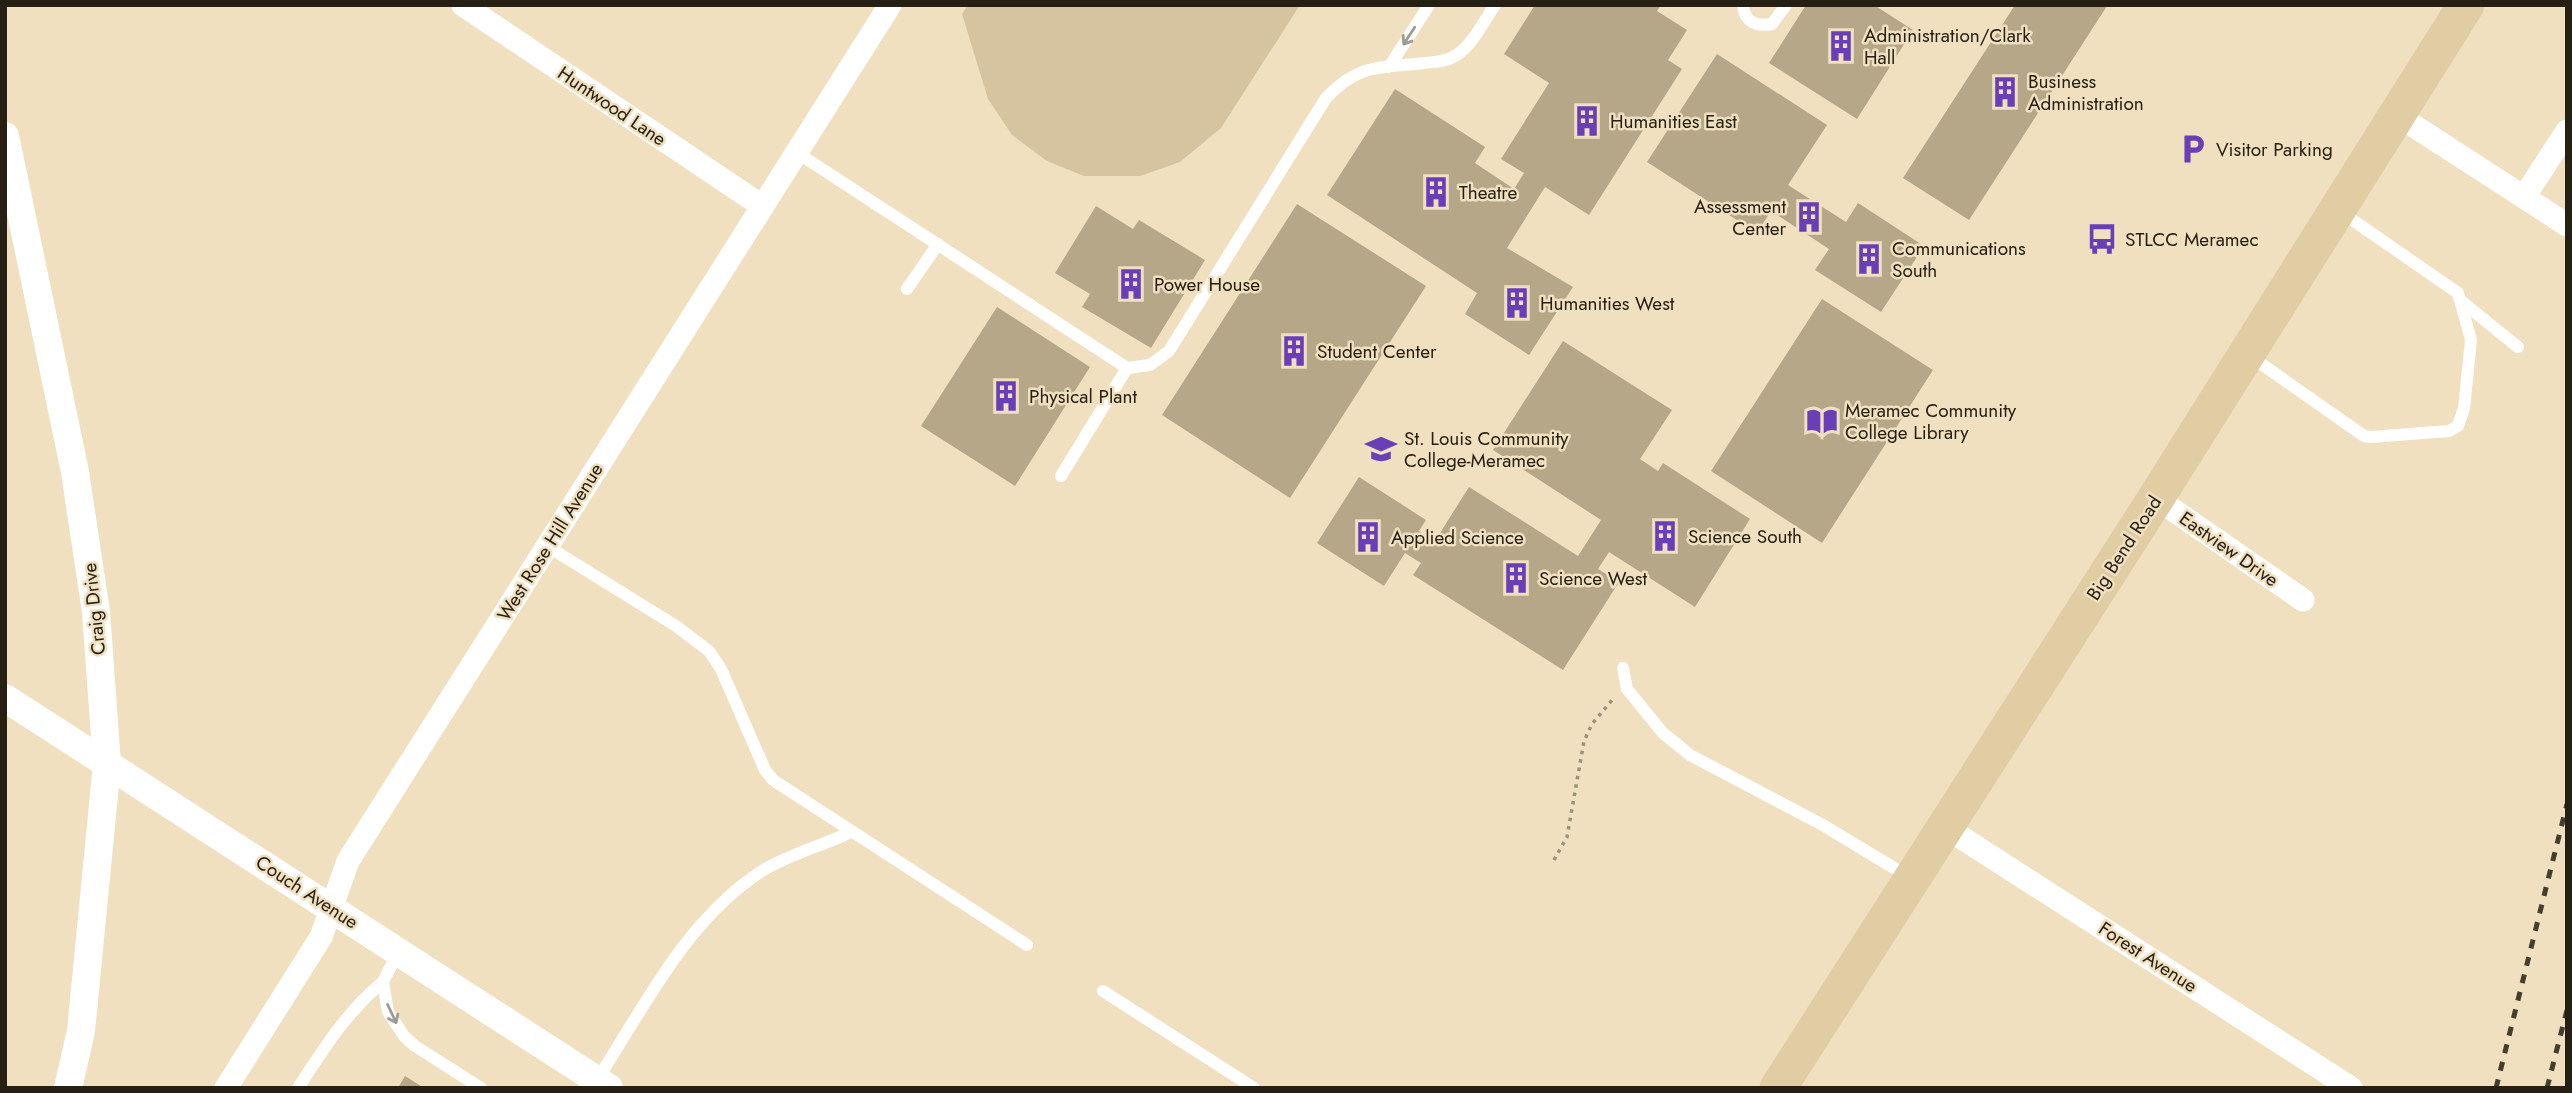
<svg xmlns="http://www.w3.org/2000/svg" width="2572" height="1093" viewBox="0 0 2572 1093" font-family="Jost,sans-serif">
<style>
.green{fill:#d6c4a0}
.building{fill:#b6a789}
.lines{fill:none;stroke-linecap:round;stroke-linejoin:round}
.path{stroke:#9c9179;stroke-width:3.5;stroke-dasharray:3.5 5;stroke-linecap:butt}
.service{stroke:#fff;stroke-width:12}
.minor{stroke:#fff;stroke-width:23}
.tertiary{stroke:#fff;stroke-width:28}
.primary{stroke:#e0cda4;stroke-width:37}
.rail{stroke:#453d2e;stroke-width:5;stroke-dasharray:9 9;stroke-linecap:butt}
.oneway{stroke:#9d9b95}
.labels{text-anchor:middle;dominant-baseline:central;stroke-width:5;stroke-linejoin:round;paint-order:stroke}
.poi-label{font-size:19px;fill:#262014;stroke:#f0e0c0;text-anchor:start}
.street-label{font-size:19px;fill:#262014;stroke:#f0e0c0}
</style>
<rect width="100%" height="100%" fill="#f0e0c0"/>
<path class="green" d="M968,5H1300L1221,128L1180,162L1140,176H1084L1047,161L1012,135L988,99L962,14Z"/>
<path class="building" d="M1535,5H1661L1657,11L1687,30L1668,60L1682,69L1589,215L1545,187L1507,248L1573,287L1529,355L1465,314L1477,293L1327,195L1395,89L1485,147L1475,163L1514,189L1524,173L1501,159L1549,83L1504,54Z
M1806,5H1874L1913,30L1857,119L1769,63Z
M2015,5L2107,6L1969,220L1903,178Z
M1717,54L1827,125L1788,185L1846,222L1858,203L1924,246L1881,312L1815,270L1829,249L1771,211L1757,233L1647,162Z
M1297,204L1426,286L1290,498L1162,415Z
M1096,206L1133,229L1139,220L1205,260L1151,348L1082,307L1090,294L1055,273Z
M1822,299L1933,370L1822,543L1711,471Z
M997,307L1090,367L1015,486L921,426Z
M1563,341L1672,410L1640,459L1658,471L1663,463L1750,519L1695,607L1609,552L1598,569L1619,582L1563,670L1413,575L1421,563L1405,553L1384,586L1317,543L1359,477L1426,520L1419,531L1435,541L1469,487L1578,556L1601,520L1493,450Z
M405,1076L424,1088H398Z"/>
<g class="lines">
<path class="path" d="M1554,860L1567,837L1584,741L1592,724L1613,699"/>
<path class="service" d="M1743,5C1744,22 1757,27 1772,24L1786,5
M1389,67L1429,5
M796,152L1127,368
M907,289L938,244
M2461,301L2518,347
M2250,356L2364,436L2371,437L2449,431L2458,426L2464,408L2471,340L2458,293L2341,212
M1061,476L1127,368L1150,365L1169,351L1326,98C1359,63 1380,68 1424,63C1435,62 1445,62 1455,56C1472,46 1484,21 1495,5
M547,546L676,626L709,651L721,669L765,770L773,780L1027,945
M1623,668L1627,689L1663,733L1690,755L1821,824L1909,877
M398,952L383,982L388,1012L404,1036L415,1046L481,1088
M1103,991L1254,1088
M597,1080C645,1006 686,920 762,871C789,854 822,846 851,832
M298,1088C323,1050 347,1011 383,982"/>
<path class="minor" d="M463,5L762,206
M2397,115L2567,225
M2524,197L2567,131
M2156,498L2303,600
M1945,827L2351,1088
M226,1088L321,937L348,861L890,5"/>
<path class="tertiary" d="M5,136L75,472L96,612L107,764L81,1031L68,1088
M5,698L609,1088"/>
<path class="primary" d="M1778,1088L2156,498L2466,5"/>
<path class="rail" d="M2496,1088L2567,804
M2547,1088L2567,1010"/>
</g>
<defs><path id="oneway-shaft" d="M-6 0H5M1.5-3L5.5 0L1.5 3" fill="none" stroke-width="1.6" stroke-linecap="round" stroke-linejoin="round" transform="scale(1.75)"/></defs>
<g class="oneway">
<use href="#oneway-shaft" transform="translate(1409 36) rotate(123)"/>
<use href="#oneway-shaft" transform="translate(392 1014) rotate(65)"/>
</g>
<defs>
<symbol id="building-bare" viewBox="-9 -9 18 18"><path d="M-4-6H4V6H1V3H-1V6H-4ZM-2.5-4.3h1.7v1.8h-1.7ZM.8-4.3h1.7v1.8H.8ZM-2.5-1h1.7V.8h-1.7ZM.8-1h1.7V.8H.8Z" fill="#693eb6" stroke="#f0e0c0" stroke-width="2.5" paint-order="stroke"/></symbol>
<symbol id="parking-bare" viewBox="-9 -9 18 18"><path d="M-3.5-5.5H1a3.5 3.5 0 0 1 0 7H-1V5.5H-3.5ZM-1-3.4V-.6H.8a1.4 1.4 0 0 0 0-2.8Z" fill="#693eb6" stroke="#f0e0c0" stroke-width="2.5" paint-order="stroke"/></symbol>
<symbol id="bus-bare" viewBox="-9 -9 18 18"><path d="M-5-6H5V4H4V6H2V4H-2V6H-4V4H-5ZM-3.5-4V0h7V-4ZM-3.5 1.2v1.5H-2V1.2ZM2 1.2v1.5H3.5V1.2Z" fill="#693eb6" stroke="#f0e0c0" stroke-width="2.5" paint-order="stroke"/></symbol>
<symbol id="library-bare" viewBox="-9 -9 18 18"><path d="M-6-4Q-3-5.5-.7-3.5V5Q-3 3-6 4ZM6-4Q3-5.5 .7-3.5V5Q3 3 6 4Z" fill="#693eb6" stroke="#f0e0c0" stroke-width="2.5" paint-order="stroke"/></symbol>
<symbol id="university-bare" viewBox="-9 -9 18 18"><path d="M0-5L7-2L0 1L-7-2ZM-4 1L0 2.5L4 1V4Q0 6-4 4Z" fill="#693eb6" stroke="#f0e0c0" stroke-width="2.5" paint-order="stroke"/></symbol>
</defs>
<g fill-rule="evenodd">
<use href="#building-bare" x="1819" y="24" width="44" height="44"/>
<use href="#building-bare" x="1983" y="70" width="44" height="44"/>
<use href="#building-bare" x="1565" y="99" width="44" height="44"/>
<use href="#parking-bare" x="2171" y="127" width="44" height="44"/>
<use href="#building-bare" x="1414" y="170" width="44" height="44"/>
<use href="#building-bare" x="1787" y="195" width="44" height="44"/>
<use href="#bus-bare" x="2080" y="217" width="44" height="44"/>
<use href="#building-bare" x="1847" y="237" width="44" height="44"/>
<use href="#building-bare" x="1109" y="262" width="44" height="44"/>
<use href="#building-bare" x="1495" y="281" width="44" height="44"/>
<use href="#building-bare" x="1272" y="329" width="44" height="44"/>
<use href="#building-bare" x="984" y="374" width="44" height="44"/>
<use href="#library-bare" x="1800" y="399" width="44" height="44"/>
<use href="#university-bare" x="1359" y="427" width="44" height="44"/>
<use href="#building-bare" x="1643" y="514" width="44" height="44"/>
<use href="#building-bare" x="1346" y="515" width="44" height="44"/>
<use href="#building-bare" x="1494" y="556" width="44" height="44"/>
</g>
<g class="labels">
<g class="poi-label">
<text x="1864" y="35">Administration/Clark<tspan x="1864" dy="22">Hall</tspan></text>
<text x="2028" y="81">Business<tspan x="2028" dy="22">Administration</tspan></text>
<text x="1610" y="121">Humanities East</text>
<text x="2216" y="149">Visitor Parking</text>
<text x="1459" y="192">Theatre</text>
<text x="1786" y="206" text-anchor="end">Assessment<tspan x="1786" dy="22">Center</tspan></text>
<text x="2125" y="239">STLCC Meramec</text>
<text x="1892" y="248">Communications<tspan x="1892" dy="22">South</tspan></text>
<text x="1154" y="284">Power House</text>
<text x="1540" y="303">Humanities West</text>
<text x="1317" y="351">Student Center</text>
<text x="1029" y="396">Physical Plant</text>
<text x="1845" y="410">Meramec Community<tspan x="1845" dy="22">College Library</tspan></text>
<text x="1404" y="438">St. Louis Community<tspan x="1404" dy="22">College-Meramec</tspan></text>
<text x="1688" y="536">Science South</text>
<text x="1391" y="537">Applied Science</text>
<text x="1539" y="578">Science West</text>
</g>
<g class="street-label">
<text transform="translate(612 106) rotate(34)">Huntwood Lane</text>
<text transform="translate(550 542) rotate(-58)">West Rose Hill Avenue</text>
<text transform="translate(2124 548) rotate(-57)">Big Bend Road</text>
<text transform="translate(2229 549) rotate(35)">Eastview Drive</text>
<text transform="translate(94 609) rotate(-96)">Craig Drive</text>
<text transform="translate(307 892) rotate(33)">Couch Avenue</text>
<text transform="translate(2148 957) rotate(33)">Forest Avenue</text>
</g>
</g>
<rect width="2572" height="1093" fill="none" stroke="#262014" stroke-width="14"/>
</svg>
